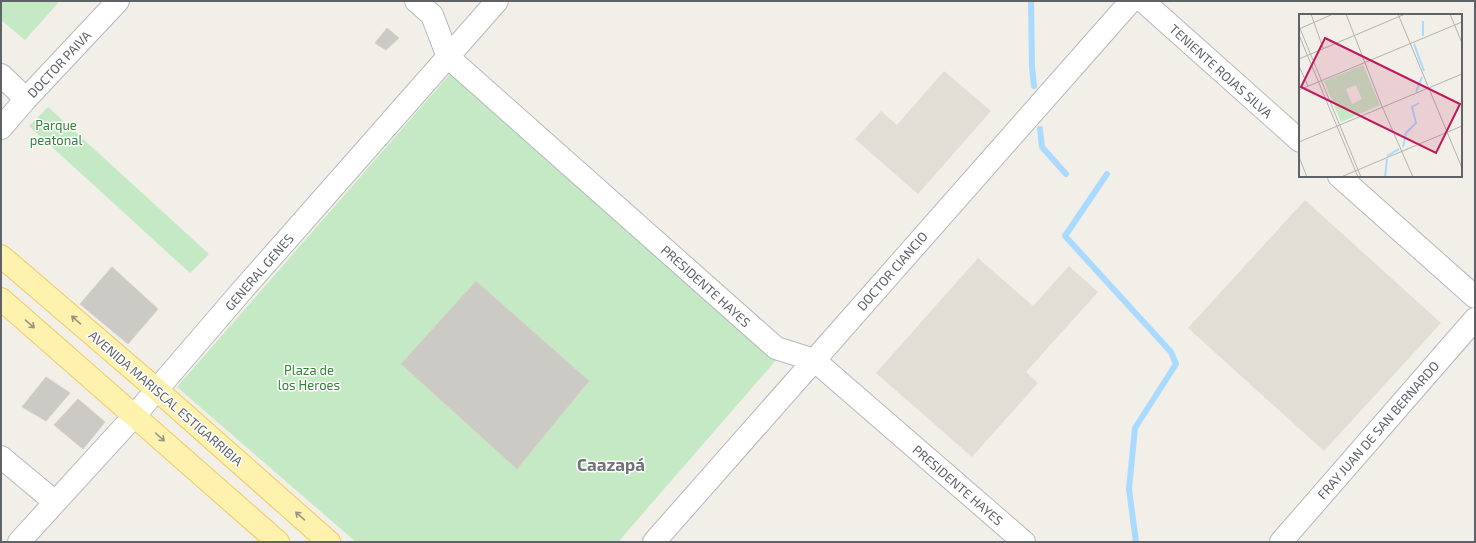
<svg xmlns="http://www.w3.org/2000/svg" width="1476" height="543" viewBox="0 0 1476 543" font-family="'Exo 2',sans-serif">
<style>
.education{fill:#e1ded6}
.green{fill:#c5e8c5;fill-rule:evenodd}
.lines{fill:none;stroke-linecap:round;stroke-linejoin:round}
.stream{stroke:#aadaff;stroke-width:6}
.building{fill:#cccac5;stroke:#d6d1c6}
.minor-casing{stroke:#b5b8bc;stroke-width:24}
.major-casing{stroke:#f2c960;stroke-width:24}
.minor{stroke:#fff;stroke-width:22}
.major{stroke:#fff2af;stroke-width:22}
.oneway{stroke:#979581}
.labels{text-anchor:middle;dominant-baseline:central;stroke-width:3;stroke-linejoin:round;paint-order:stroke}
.street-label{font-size:13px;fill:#5f6368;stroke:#fff}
.park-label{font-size:13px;fill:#348238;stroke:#fff}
.district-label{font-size:17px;font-weight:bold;fill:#70757a;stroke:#fff}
.inset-river{fill:none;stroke:#aadaff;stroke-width:2}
.inset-road{fill:none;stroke:#b3b3b1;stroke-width:1}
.view{fill:#c2185b;fill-opacity:0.15;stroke:#c2185b;stroke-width:2}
.inset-edge{fill:none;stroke:#5f6368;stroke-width:2}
</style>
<rect width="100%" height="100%" fill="#f1efe8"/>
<path class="education" d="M944,71L991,111L918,194L855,139L881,111L897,125Z
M1305,200L1441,323L1324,451L1188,328Z
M978,258L1033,306L1069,266L1098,292L1026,372L1038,383L972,457L876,373Z"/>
<path class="green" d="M1,1H56L58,3L25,40L1,20Z
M450,74L778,358L618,542H356L177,387ZM476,281L589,381L517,469L401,364Z
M48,107L209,254L190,273L29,126Z"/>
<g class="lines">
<path class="stream" d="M1031,1L1032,67L1034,86
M1040,129L1042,147L1066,174
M1107,174L1065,236L1171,352L1176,364L1135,428L1129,489L1136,542"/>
</g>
<path class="building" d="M387,28L399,38L386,50L375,43Z
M112,267L158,309L128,344L80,304Z
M476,281L589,381L517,469L401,364Z
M46,377L70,393L46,421L22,407Z
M78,399L105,422L83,449L54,425Z"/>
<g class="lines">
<defs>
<path id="minor" d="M416,1L432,15L448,57L776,348L814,360L1024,542
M1143,1L1300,141
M1,75L26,99
M1,128L26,99L118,1
M1339,176L1475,297
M1,457L55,502
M19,542L135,415L239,294L497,1
M654,542L1131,1
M1281,542L1475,319"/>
<path id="major" d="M1,256L156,389L329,542
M1,299L278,542"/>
</defs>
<use href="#minor" class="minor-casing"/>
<use href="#major" class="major-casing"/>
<use href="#minor" class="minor"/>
<use href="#major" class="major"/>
</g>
<defs><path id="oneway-shaft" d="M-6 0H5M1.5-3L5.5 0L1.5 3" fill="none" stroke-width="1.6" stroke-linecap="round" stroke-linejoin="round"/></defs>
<g class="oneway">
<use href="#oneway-shaft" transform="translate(76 320) rotate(-139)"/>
<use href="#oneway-shaft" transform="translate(30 324) rotate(41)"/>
<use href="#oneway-shaft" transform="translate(160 437) rotate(42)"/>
<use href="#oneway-shaft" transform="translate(300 516) rotate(-139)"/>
</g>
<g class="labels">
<g class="street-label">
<text transform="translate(59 64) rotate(-47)">DOCTOR PAIVA</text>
<text transform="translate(1221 71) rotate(42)">TENIENTE ROJAS SILVA</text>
<text transform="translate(892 271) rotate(-49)">DOCTOR CIANCIO</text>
<text transform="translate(259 272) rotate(-49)">GENERAL GENES</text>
<text transform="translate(706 286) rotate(42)">PRESIDENTE HAYES</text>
<text transform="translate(166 398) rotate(41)">AVENIDA MARISCAL ESTIGARRIBIA</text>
<text transform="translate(1378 430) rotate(-49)">FRAY JUAN DE SAN BERNARDO</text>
<text transform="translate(958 485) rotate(41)">PRESIDENTE HAYES</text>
</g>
<g class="park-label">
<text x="56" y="125">Parque<tspan x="56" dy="15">peatonal</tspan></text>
<text x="309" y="370">Plaza de<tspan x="309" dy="15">los Heroes</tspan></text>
</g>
<g class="district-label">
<text x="611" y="464">Caazapá</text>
</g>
</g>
<g transform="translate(1299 14)">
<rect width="163" height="163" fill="#f1efe8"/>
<path d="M64,51L81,91L42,108L25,67ZM57,71L63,85L53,90L47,75Z" fill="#c5e8c5" fill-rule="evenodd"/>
<path class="inset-river" d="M124,7V22M115,30L125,57M117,78L123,63M104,133L107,119L117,109L113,93L120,89M88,142L100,135M86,163L88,145"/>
<path class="inset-road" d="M12,0L24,34M47,0L82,90L114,163M99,0L163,154M151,0L163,29M0,12L62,163M0,15L34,0M0,21L59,163M0,45L106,0M0,52L9,72M0,76L163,8M0,128L163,60M0,143L8,163M42,163L163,112"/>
<path class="view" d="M26,24L161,90L137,139L2,73Z"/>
<rect width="163" height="163" class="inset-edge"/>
</g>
<rect width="1476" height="543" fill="none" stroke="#5f6368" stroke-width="4"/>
</svg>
